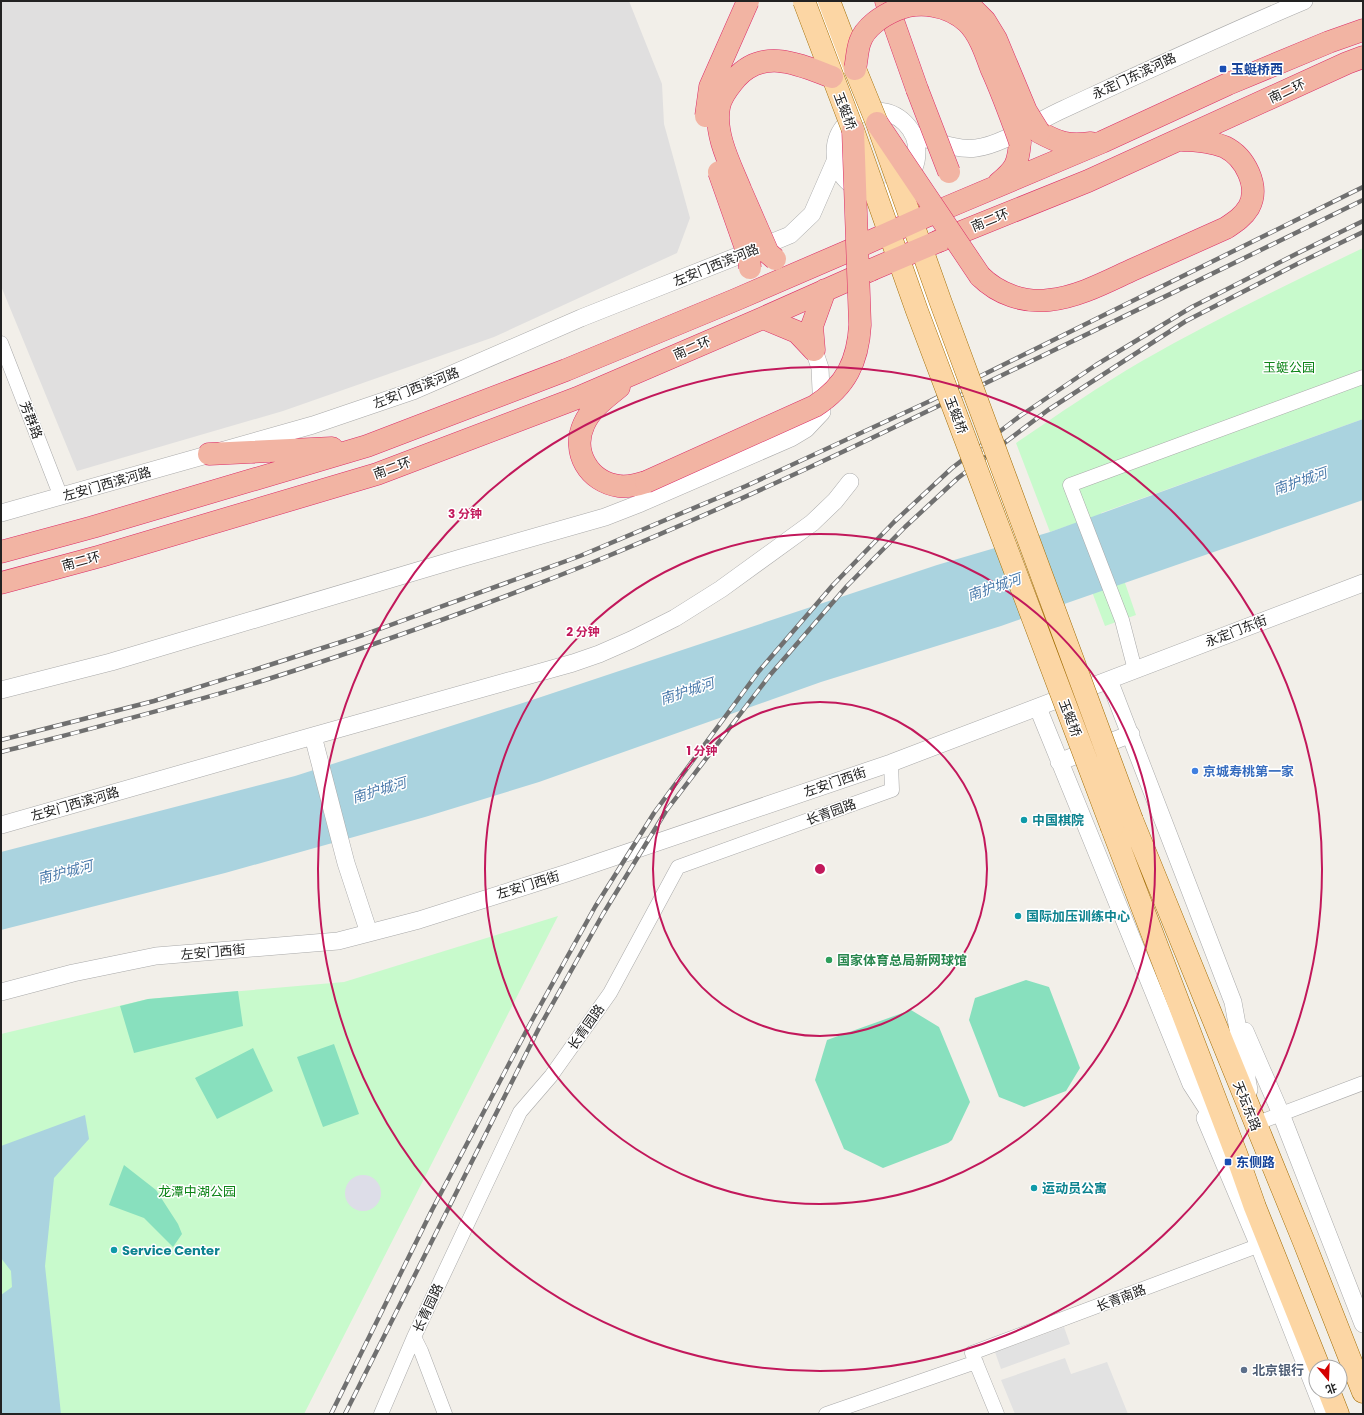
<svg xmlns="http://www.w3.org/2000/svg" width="1364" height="1415" viewBox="0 0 1364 1415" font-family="Poppins,'Noto Sans SC',sans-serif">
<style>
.residential{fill:#e0dfdf}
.park{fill:#c8facc}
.pitch{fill:#88e0be}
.parking{fill:#e2e2e2}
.plaza{fill:#dddde8}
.water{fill:#aad3df}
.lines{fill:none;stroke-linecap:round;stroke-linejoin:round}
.minor-casing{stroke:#a9a9a9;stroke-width:15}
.tertiary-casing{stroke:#a9a9a9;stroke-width:18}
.primary-casing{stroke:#a06b00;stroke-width:23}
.trunk-casing{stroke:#dc2a67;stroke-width:23}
.minor{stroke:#fff;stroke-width:14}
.tertiary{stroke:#fff;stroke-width:17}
.primary{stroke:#fcd6a4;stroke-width:22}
.trunk{stroke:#f2b4a3;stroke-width:22}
.rail-casing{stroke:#707070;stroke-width:4.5}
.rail{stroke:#fff;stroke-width:3;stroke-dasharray:9;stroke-linecap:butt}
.primary-bridge-casing{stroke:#a06b00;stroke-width:23;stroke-linecap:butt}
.trunk-bridge-casing{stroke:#dc2a67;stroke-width:23;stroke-linecap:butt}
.primary-bridge{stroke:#fcd6a4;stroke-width:22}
.trunk-bridge{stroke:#f2b4a3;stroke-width:22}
.ring{fill:none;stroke:#c2185b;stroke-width:2}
.transit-dot{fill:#1a4fb4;stroke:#fff;stroke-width:1.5}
.shop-dot{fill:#3f7fe0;stroke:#fff;stroke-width:1.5}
.culture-dot{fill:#0f9aa8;stroke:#fff;stroke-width:1.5}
.leisure-dot{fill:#2e9e5b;stroke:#fff;stroke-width:1.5}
.service-dot{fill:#5c6f8a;stroke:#fff;stroke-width:1.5}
.labels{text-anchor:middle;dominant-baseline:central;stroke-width:3;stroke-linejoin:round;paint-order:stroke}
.transit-label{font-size:13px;font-weight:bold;fill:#164399;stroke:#fff;text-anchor:start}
.street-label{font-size:13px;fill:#222;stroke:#fff}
.park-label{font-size:13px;fill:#0c8416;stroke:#fff}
.shop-label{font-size:13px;font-weight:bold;fill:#366cbe;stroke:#fff;text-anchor:start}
.culture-label{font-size:13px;font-weight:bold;fill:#0d838f;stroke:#fff;text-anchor:start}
.leisure-label{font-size:13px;font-weight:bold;fill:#27864d;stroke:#fff;text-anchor:start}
.service-label{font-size:13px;font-weight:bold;fill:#4e5e75;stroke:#fff;text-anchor:start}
.water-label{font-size:14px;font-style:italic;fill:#4a7aab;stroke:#fff}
.centre{fill:#c2185b;stroke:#fff;stroke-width:2}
.ring-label{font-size:12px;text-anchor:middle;font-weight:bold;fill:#c2185b;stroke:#fff;stroke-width:3;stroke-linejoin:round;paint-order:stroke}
</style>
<rect width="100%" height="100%" fill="#f2efe9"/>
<path class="residential" d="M1,1H629L662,84L664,124L690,218L677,253L494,337L283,411L77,471L1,286Z"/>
<path class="park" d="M1363,248V419L1101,513L1136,615L1105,626L1067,526L1050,532L1016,443C1057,415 1099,386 1142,361C1214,320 1288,284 1363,248Z
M558,916L304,1414H1V1034L148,999L344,982Z"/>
<path class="pitch" d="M1026,980L1049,987L1080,1068L1066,1091L1024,1107L999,1097L969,1020L975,998Z
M238,991L243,1026L134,1053L120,1006L148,999Z
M911,1010L939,1027L970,1102L952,1140L948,1143L883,1168L844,1149L815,1080L827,1040Z
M334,1044L359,1114L323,1127L297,1057Z
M253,1048L273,1091L217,1119L195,1078Z
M124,1165L156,1190L178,1224L182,1234L173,1247L144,1218L109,1205Z"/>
<path class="parking" d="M1064,1327L1070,1344L1001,1369L995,1352Z
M1065,1358L1071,1374L1107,1362L1128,1414H1015L1001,1380Z"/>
<path class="plaza" d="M345 1193a18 18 0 1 1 36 0a18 18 0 1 1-36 0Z"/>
<path class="water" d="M1363,419V500L1001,626L821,682L539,782L425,817L225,873L1,930V852L295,776L535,699L937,565L1050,532Z
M85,1115L89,1139L54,1178L45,1266L61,1414H1V1295L12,1287L11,1271L1,1258V1146Z"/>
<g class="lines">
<defs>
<path id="minor" d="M1,343L61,497
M1135,670L1122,620L1070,485L1363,377
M1255,1124L1363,1083
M414,1337L421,1351L445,1414
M381,1414L414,1337L520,1112L551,1076L610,993L678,867L892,790L891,763
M826,1414L976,1362
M997,1414L972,1353L1268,1242"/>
<path id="tertiary" d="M818,1L855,104L849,121
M835 152a41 41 0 1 1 82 0a41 41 0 1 1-82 0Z
M914,135C932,140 958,151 976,148C1002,145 1039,120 1064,109C1144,72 1223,35 1304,1
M876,193L892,204L957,377
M987,459L1061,662
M1,513L313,425L413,391L581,318L768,244L790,235L812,214L836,159
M1109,680L1233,1002L1249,1090
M1,690L111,662L461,558L605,517L641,503L791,438L806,429L822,412L820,368L814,350
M1038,708L1191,1084L1220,1129
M313,736L573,663L599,654L631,640L675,618L721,589L812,523L835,501L850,482
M1059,762L1131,734
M1,825L313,736L346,863L369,933
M1,992L73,973L156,956L338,941L419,920L567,873L891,763L1363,583
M1245,1031L1281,1114L1363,1324
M1205,1118L1259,1246L1325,1414"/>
<path id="primary" d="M829,1L855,69
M1132,820L1304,1242L1363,1392
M1112,828L1237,1156L1255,1207L1319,1367
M1329,1391L1338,1414"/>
<path id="trunk" d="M886,1L917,89
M1039,132C1059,143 1068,146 1091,143
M999,183C1016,169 1018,164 1020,142
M929,215L1102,142L1228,84L1329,42L1363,30
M939,241L1088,181L1347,63L1363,57
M980,276C998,294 1024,303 1049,300C1078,297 1106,282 1132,270C1163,256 1195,242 1226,228C1235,222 1243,217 1249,207C1260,186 1245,157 1225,147C1211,141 1197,141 1182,140
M763,318L797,332L814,350
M814,350L812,326L825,290
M619,387C606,398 591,408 584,424C571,452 589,482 619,486C628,487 637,485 646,482
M209,454L332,448
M1,552L93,527L367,446L566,370L735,300L860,246
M1,583L101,556L377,474L577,398L763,318L871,270"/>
</defs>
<use href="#minor" class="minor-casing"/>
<use href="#tertiary" class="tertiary-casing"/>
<use href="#primary" class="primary-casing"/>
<use href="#trunk" class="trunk-casing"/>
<use href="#minor" class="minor"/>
<use href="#tertiary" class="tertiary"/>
<use href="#primary" class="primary"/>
<use href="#trunk" class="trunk"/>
<defs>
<path id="rail" d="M1,740L154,701L260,668L363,635L580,556L746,486L930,401L1363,187
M1,752C89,729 178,707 265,680C373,646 480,607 586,565C702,518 817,465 930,410C1075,340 1219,271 1363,200
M331,1414L432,1210L530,1024L595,907L654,813L759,671L833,585L894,522L952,468L1020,416L1096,365L1192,307L1296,254L1363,221
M345,1414L539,1028L603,914L666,811L770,675L847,586L905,527L958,478L1048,410L1186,321L1299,263L1363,232"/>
</defs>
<use href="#rail" class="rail-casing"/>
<use href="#rail" class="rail"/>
<defs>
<path id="primary-bridge" d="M804,1L853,130L917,311L1112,828
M855,69L877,123L941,303L1132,820"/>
<path id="trunk-bridge" d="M965,1L985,21L996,39L1026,111L1039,132
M855,69C857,60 857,50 860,42C865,27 882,16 896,10C919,0 949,5 967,22C979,33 986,54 991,68C1002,92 1011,117 1020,142
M917,89L949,172
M706,116L710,87L748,1
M877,123L980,276
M719,172L749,257L750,268
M860,246L929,215
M775,259L768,253C759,232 750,212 741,191C731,166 714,135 719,107C721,95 729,87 736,78C764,47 800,65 832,77
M871,270L939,241
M646,482L815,406C846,386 858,361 860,325L853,130"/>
</defs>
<use href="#primary-bridge" class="primary-bridge-casing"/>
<use href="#trunk-bridge" class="trunk-bridge-casing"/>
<use href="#primary-bridge" class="primary-bridge"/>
<use href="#trunk-bridge" class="trunk-bridge"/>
</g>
<g class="ring">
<circle cx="820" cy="869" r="167"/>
<circle cx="820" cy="869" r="335"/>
<circle cx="820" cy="869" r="502"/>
</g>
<g class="transit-dot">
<rect x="1219" y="65" width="8" height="8" rx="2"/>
<rect x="1224" y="1158" width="8" height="8" rx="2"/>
</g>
<circle class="shop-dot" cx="1195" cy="771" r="4"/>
<g class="culture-dot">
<circle cx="1024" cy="820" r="4"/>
<circle cx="1018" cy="916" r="4"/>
<circle cx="1034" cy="1188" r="4"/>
<circle cx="114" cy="1250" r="4"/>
</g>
<circle class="leisure-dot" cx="829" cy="960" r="4"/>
<circle class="service-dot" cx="1244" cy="1370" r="4"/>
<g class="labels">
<g class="transit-label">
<text x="1231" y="69">玉蜓桥西</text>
<text x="1236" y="1162">东侧路</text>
</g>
<g class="street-label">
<text transform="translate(1134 76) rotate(-25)">永定门东滨河路</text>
<text transform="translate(1287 91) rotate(-25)">南二环</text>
<text transform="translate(845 111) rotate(69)">玉蜓桥</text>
<text transform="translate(990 220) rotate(-22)">南二环</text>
<text transform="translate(716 265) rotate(-22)">左安门西滨河路</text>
<text transform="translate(692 348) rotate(-23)">南二环</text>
<text transform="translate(416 388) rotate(-21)">左安门西滨河路</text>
<text transform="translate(956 415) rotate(69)">玉蜓桥</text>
<text transform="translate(31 420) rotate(69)">芳群路</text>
<text transform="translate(392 468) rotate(-20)">南二环</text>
<text transform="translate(107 484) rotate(-16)">左安门西滨河路</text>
<text transform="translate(81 561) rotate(-15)">南二环</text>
<text transform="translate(1236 631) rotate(-21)">永定门东街</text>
<text transform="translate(1070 718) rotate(69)">玉蜓桥</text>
<text transform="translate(835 782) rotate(-19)">左安门西街</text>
<text transform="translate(75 804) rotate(-16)">左安门西滨河路</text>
<text transform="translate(831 812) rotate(-20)">长青园路</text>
<text transform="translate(528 885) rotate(-17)">左安门西街</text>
<text transform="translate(213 952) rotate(-5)">左安门西街</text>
<text transform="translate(586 1027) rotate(-55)">长青园路</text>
<text transform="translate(1247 1106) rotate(68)">天坛东路</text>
<text transform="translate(1121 1298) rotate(-21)">长青南路</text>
<text transform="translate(428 1308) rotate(-65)">长青园路</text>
</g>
<g class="park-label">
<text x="1289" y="367">玉蜓公园</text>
<text x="197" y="1191">龙潭中湖公园</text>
</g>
<g class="shop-label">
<text x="1203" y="771">京城寿桃第一家</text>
</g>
<g class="culture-label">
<text x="1032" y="820">中国棋院</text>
<text x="1026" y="916">国际加压训练中心</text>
<text x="1042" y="1188">运动员公寓</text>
<text x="122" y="1250">Service Center</text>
</g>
<g class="leisure-label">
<text x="837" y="960">国家体育总局新网球馆</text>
</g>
<g class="service-label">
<text x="1252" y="1370">北京银行</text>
</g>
<g class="water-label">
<text transform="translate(1300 481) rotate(-19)">南护城河</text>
<text transform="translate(994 587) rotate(-19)">南护城河</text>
<text transform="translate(687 691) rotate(-18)">南护城河</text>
<text transform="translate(379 790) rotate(-17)">南护城河</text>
<text transform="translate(65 872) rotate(-14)">南护城河</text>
</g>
</g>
<circle cx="820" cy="869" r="6" class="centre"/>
<g class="ring-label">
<text x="465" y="518">3 分钟</text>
<text x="583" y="636">2 分钟</text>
<text x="702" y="755">1 分钟</text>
</g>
<rect width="1364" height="1415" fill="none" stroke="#222222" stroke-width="4"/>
<g transform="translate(1328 1379) rotate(161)"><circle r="19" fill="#ffffff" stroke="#a7a7a7"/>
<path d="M0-3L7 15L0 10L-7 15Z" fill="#d40000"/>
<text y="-6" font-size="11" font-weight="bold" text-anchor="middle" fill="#222222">北</text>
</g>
</svg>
